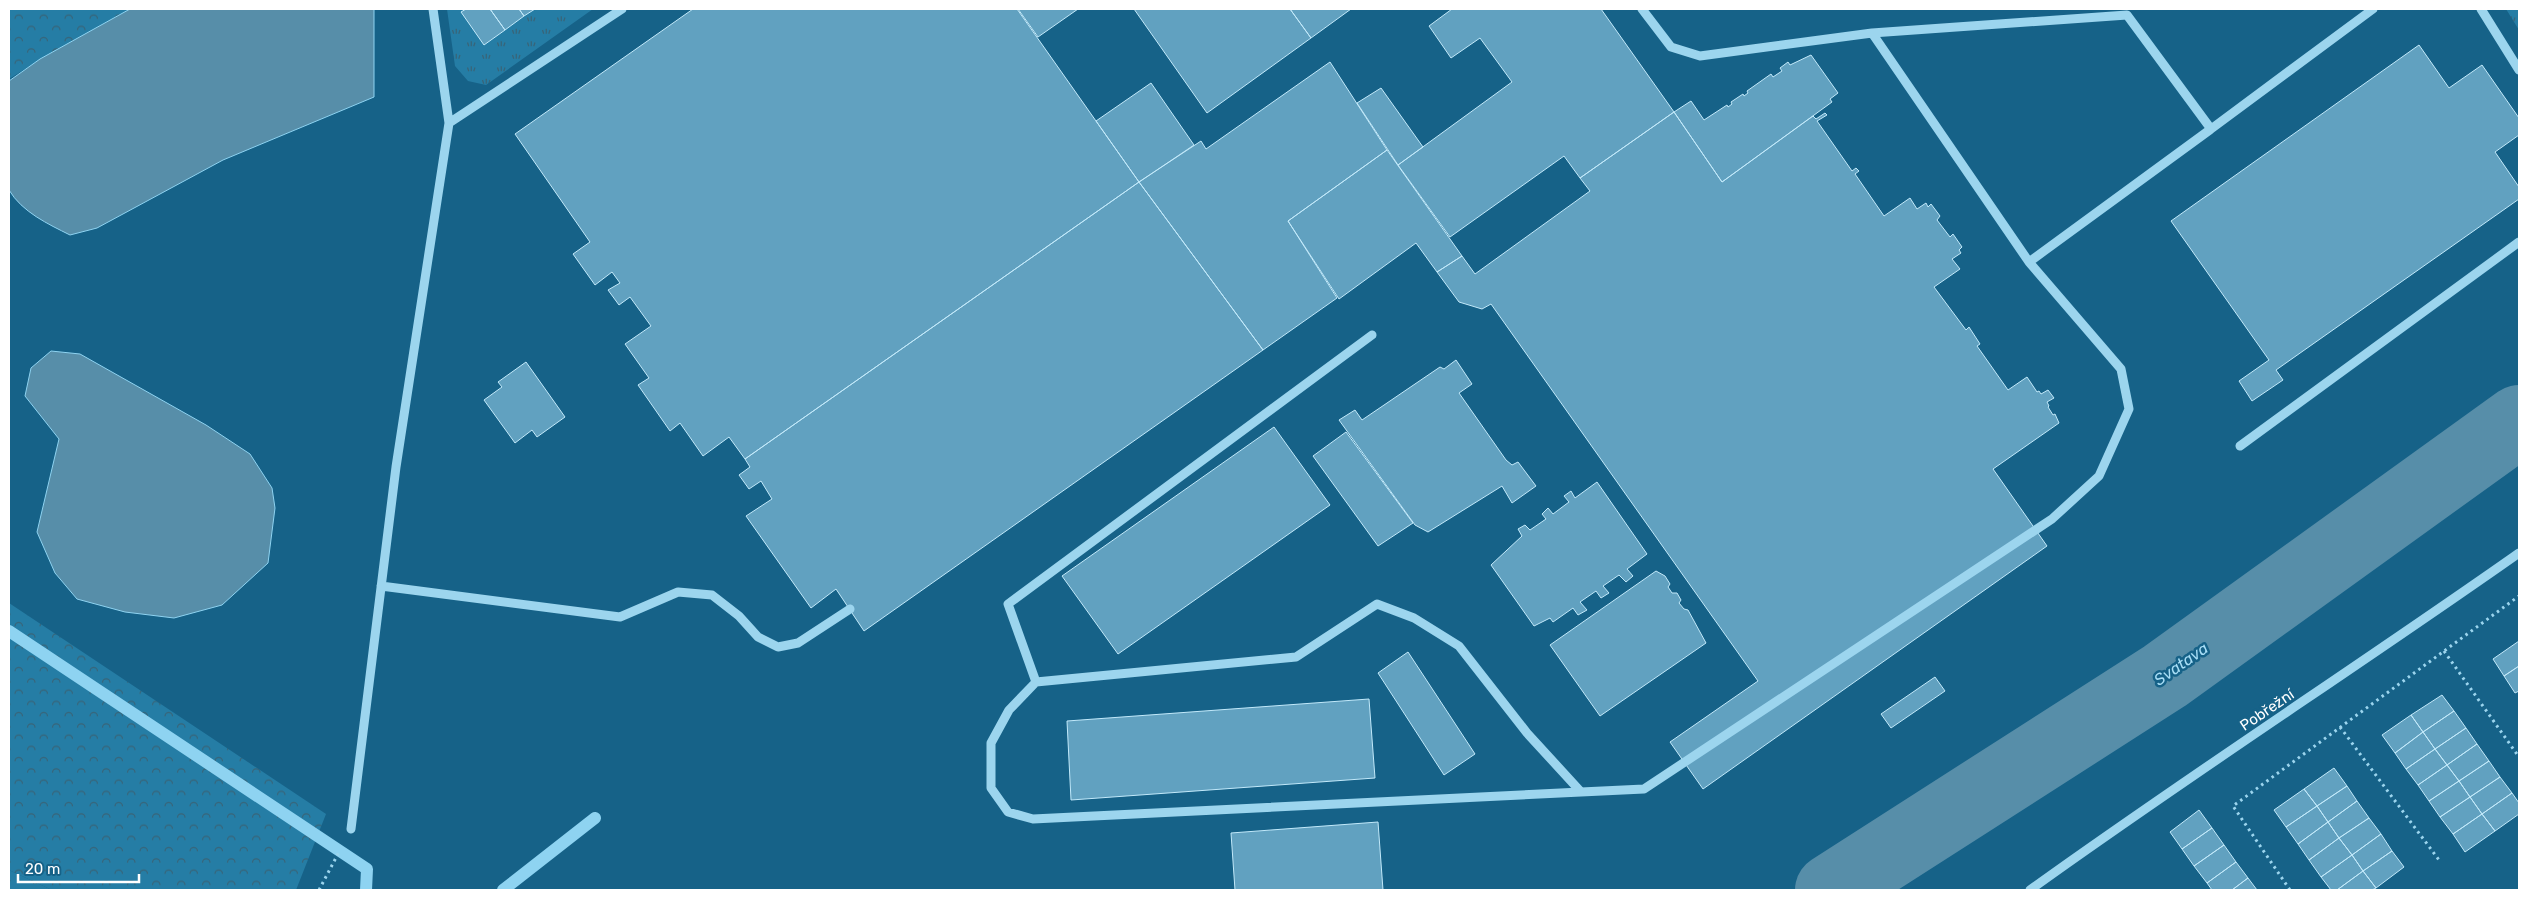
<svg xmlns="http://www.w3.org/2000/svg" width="2528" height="899" viewBox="0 0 2528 899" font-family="Rubik,sans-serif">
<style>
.grass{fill:url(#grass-tufts)}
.forest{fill:url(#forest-crowns)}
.water{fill:#578ea9;stroke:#8ed3f1}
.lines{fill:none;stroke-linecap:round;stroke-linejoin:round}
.stream{stroke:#8ed3f1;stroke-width:12}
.river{stroke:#578ea9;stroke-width:72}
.building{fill:#61a1c0;stroke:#c2e9fa}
.path{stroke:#9cd5ee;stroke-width:3;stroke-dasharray:2.5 4;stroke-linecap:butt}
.minor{stroke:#9cd5ee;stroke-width:9}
.labels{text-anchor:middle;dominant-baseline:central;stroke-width:5;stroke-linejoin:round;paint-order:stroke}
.street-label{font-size:15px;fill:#fff;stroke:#166288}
.water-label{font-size:16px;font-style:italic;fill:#a8def6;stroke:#166288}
</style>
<defs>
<pattern id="grass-tufts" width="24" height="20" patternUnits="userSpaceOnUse" patternTransform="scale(1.25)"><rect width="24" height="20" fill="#257da5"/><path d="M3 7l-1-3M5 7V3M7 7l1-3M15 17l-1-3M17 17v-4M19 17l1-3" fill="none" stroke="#386478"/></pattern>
<pattern id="forest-crowns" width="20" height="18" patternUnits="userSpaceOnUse" patternTransform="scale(1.25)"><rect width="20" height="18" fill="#257da5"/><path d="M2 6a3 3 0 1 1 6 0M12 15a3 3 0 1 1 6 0" fill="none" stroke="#386478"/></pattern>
</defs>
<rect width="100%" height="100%" fill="#166288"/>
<path class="grass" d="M447,9H593L486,85L468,81L455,66Z
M2506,9H2519V30Z
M9,870L52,890H9Z"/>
<path class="forest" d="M9,9H130L41,59L9,79Z
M9,603L326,814L296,890H52L9,870Z"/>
<path class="water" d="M130,9H374V97L223,160L97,228L70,235C48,224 22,212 9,190V81L40,59Z
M51,351L80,354L206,425L250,454L272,488L275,508L268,563L222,605L174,618L125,612L77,599L55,573L37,532L59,439L25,396L31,368Z"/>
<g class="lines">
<path class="stream" d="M9,631L367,869L366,890
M503,890L595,818"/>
<path class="river" d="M1831,890L2165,676L2519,421"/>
</g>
<path class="building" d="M466,9H490L505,30L484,45L461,12Z
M490,9H519L524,16L505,30Z
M519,9H535L524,16Z
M693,9H1017L1139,182L745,459L729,437L703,456L680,423L670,431L638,385L649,378L625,344L651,326L630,297L619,305L608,290L620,283L612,272L595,285L573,254L590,242L515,134Z
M1018,9H1078L1038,37Z
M1134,9H1290L1311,38L1207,113Z
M1290,9H1351L1311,38Z
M1452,9H1601L1674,112L1580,178L1564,156L1450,237L1398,165L1512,82L1480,38L1451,58L1429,26Z
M2419,45L2449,88L2482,65L2519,118V135L2495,152L2519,187V199L2276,370L2283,380L2252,401L2239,381L2269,360L2171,221Z
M1811,55L1838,93L1830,99L1832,102L1722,182L1674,112L1691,101L1704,120L1727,105L1728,107L1732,104L1731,102L1743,94L1744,96L1748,93L1747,91L1771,74L1773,77L1782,71L1780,68L1788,62L1790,65Z
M1330,62L1387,150L1288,221L1337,298L1263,350L1139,182L1201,141L1206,149Z
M1151,83L1194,145L1139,182L1096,121Z
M1381,88L1423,147L1398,165L1357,103Z
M1674,112L1722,182L1813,116L1816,119L1825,113L1827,115L1817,121L1852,171L1856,168L1859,171L1855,174L1884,216L1910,198L1917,209L1926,203L1928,207L1931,204L1940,216L1937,220L1950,237L1953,234L1962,247L1959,250L1961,253L1952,259L1960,269L1934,287L1966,330L1969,327L1980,344L1977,346L2008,390L2027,377L2037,392L2039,391L2041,394L2048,390L2054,398L2047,402L2049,406L2048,407L2053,415L2055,414L2059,423L1993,469L2047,546L1703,789L1670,742L1758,681L1491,304L1482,309L1459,302L1437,272L1462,256L1475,274L1590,191L1580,178Z
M1387,150L1462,256L1437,272L1416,243L1339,299L1288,221Z
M1139,182L1263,350L864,631L836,589L811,608L746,516L772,499L761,481L749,489L739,475L750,467L745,459Z
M1456,360L1472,384L1459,393L1506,460L1512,465L1518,462L1536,486L1512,503L1502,486L1428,532L1415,525L1339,420L1355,410L1362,420L1440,367L1444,369Z
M526,362L565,417L537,437L532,430L515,443L484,400L502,387L498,382Z
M1274,427L1330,505L1118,654L1062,576Z
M1346,432L1413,523L1378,546L1313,456Z
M1597,482L1647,554L1627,569L1633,576L1626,582L1619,575L1603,586L1609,593L1601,598L1596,591L1580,602L1587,610L1578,615L1573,608L1553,622L1550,618L1534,626L1491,565L1522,536L1518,529L1525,525L1530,530L1546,519L1542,514L1548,508L1553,514L1569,502L1564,496L1571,491L1575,498Z
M1656,571L1665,576L1670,584L1668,587L1672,593H1677L1681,600L1679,603L1684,609L1688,610L1706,643L1600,716L1550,645Z
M2519,641V666L2504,676L2493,659Z
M1408,652L1475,754L1444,775L1378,673Z
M2519,666V691L2515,693L2504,676Z
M1935,677L1945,691L1891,728L1881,714Z
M2442,695L2454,711L2423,732L2411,715Z
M1369,699L1375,778L1071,800L1067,721Z
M2454,711L2466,728L2435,749L2423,732Z
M2411,715L2423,732L2395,753L2382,735Z
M2466,728L2477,744L2447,765L2435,749Z
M2423,732L2435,749L2406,769L2395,753Z
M2477,744L2489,761L2459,781L2447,765Z
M2435,749L2447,765L2418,785L2406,769Z
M2489,761L2500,777L2470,797L2459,781Z
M2447,765L2459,781L2429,801L2418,785Z
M2334,768L2347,786L2317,806L2304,789Z
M2500,777L2512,793L2482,814L2470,797Z
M2459,781L2470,797L2440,817L2429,801Z
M2347,786L2357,801L2328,822L2317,806Z
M2304,789L2317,806L2286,827L2274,810Z
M2512,793L2519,803V814L2495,831L2482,814Z
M2470,797L2482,814L2453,834L2440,817Z
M2357,801L2369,818L2339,838L2328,822Z
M2317,806L2328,822L2298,844L2286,827Z
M2199,810L2212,828L2182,849L2170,832Z
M2482,814L2495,831L2465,852L2453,834Z
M2369,818L2381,834L2352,855L2339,838Z
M1378,822L1383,890H1235L1231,833Z
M2328,822L2339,838L2309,860L2298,844Z
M2212,828L2224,845L2194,866L2182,849Z
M2381,834L2392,851L2363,871L2352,855Z
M2339,838L2352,855L2321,877L2309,860Z
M2224,845L2236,862L2207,883L2194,866Z
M2392,851L2404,867L2376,888L2363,871Z
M2352,855L2363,871L2337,890H2331L2321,877Z
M2236,862L2248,878L2232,890H2212L2207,883Z
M2363,871L2376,888L2372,890H2337Z
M2248,878L2257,890H2232Z"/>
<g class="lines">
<path class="path" d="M2444,651L2519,757
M2340,727L2439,860
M319,890L339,852
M2290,890L2233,806L2519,596"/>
<path class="minor" d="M433,9L449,123L622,9
M1642,9L1671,47L1700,56L1872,33L2127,15L2211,129L2029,262L1872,33
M2481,9L2519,70
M2211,129L2373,9
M2240,446L2519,242
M381,586L620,617L678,592L712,595L739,616L758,637L778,647L798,643L850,609
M1036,682L1008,604L1372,335
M1581,792L1527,733L1459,646L1414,618L1377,604L1296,657L1036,682L1009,710L991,743V788L1008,812L1033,819L1581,792L1644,789L2052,519L2099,476L2129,409L2121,369L2029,262
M351,829L396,467L449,123
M2030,890C2191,774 2357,667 2519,553"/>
</g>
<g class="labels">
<g class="street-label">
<text transform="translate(2267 710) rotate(-34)">Pobřežní</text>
</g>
<g class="water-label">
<text transform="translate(2181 664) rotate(-35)">Svatava</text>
</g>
</g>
<rect width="2528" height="899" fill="none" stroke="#ffffff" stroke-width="20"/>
<path d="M18 874v8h121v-8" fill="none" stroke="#ffffff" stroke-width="2.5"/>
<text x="25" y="874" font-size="15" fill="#ffffff" stroke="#166288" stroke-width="4" paint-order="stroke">20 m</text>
</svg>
